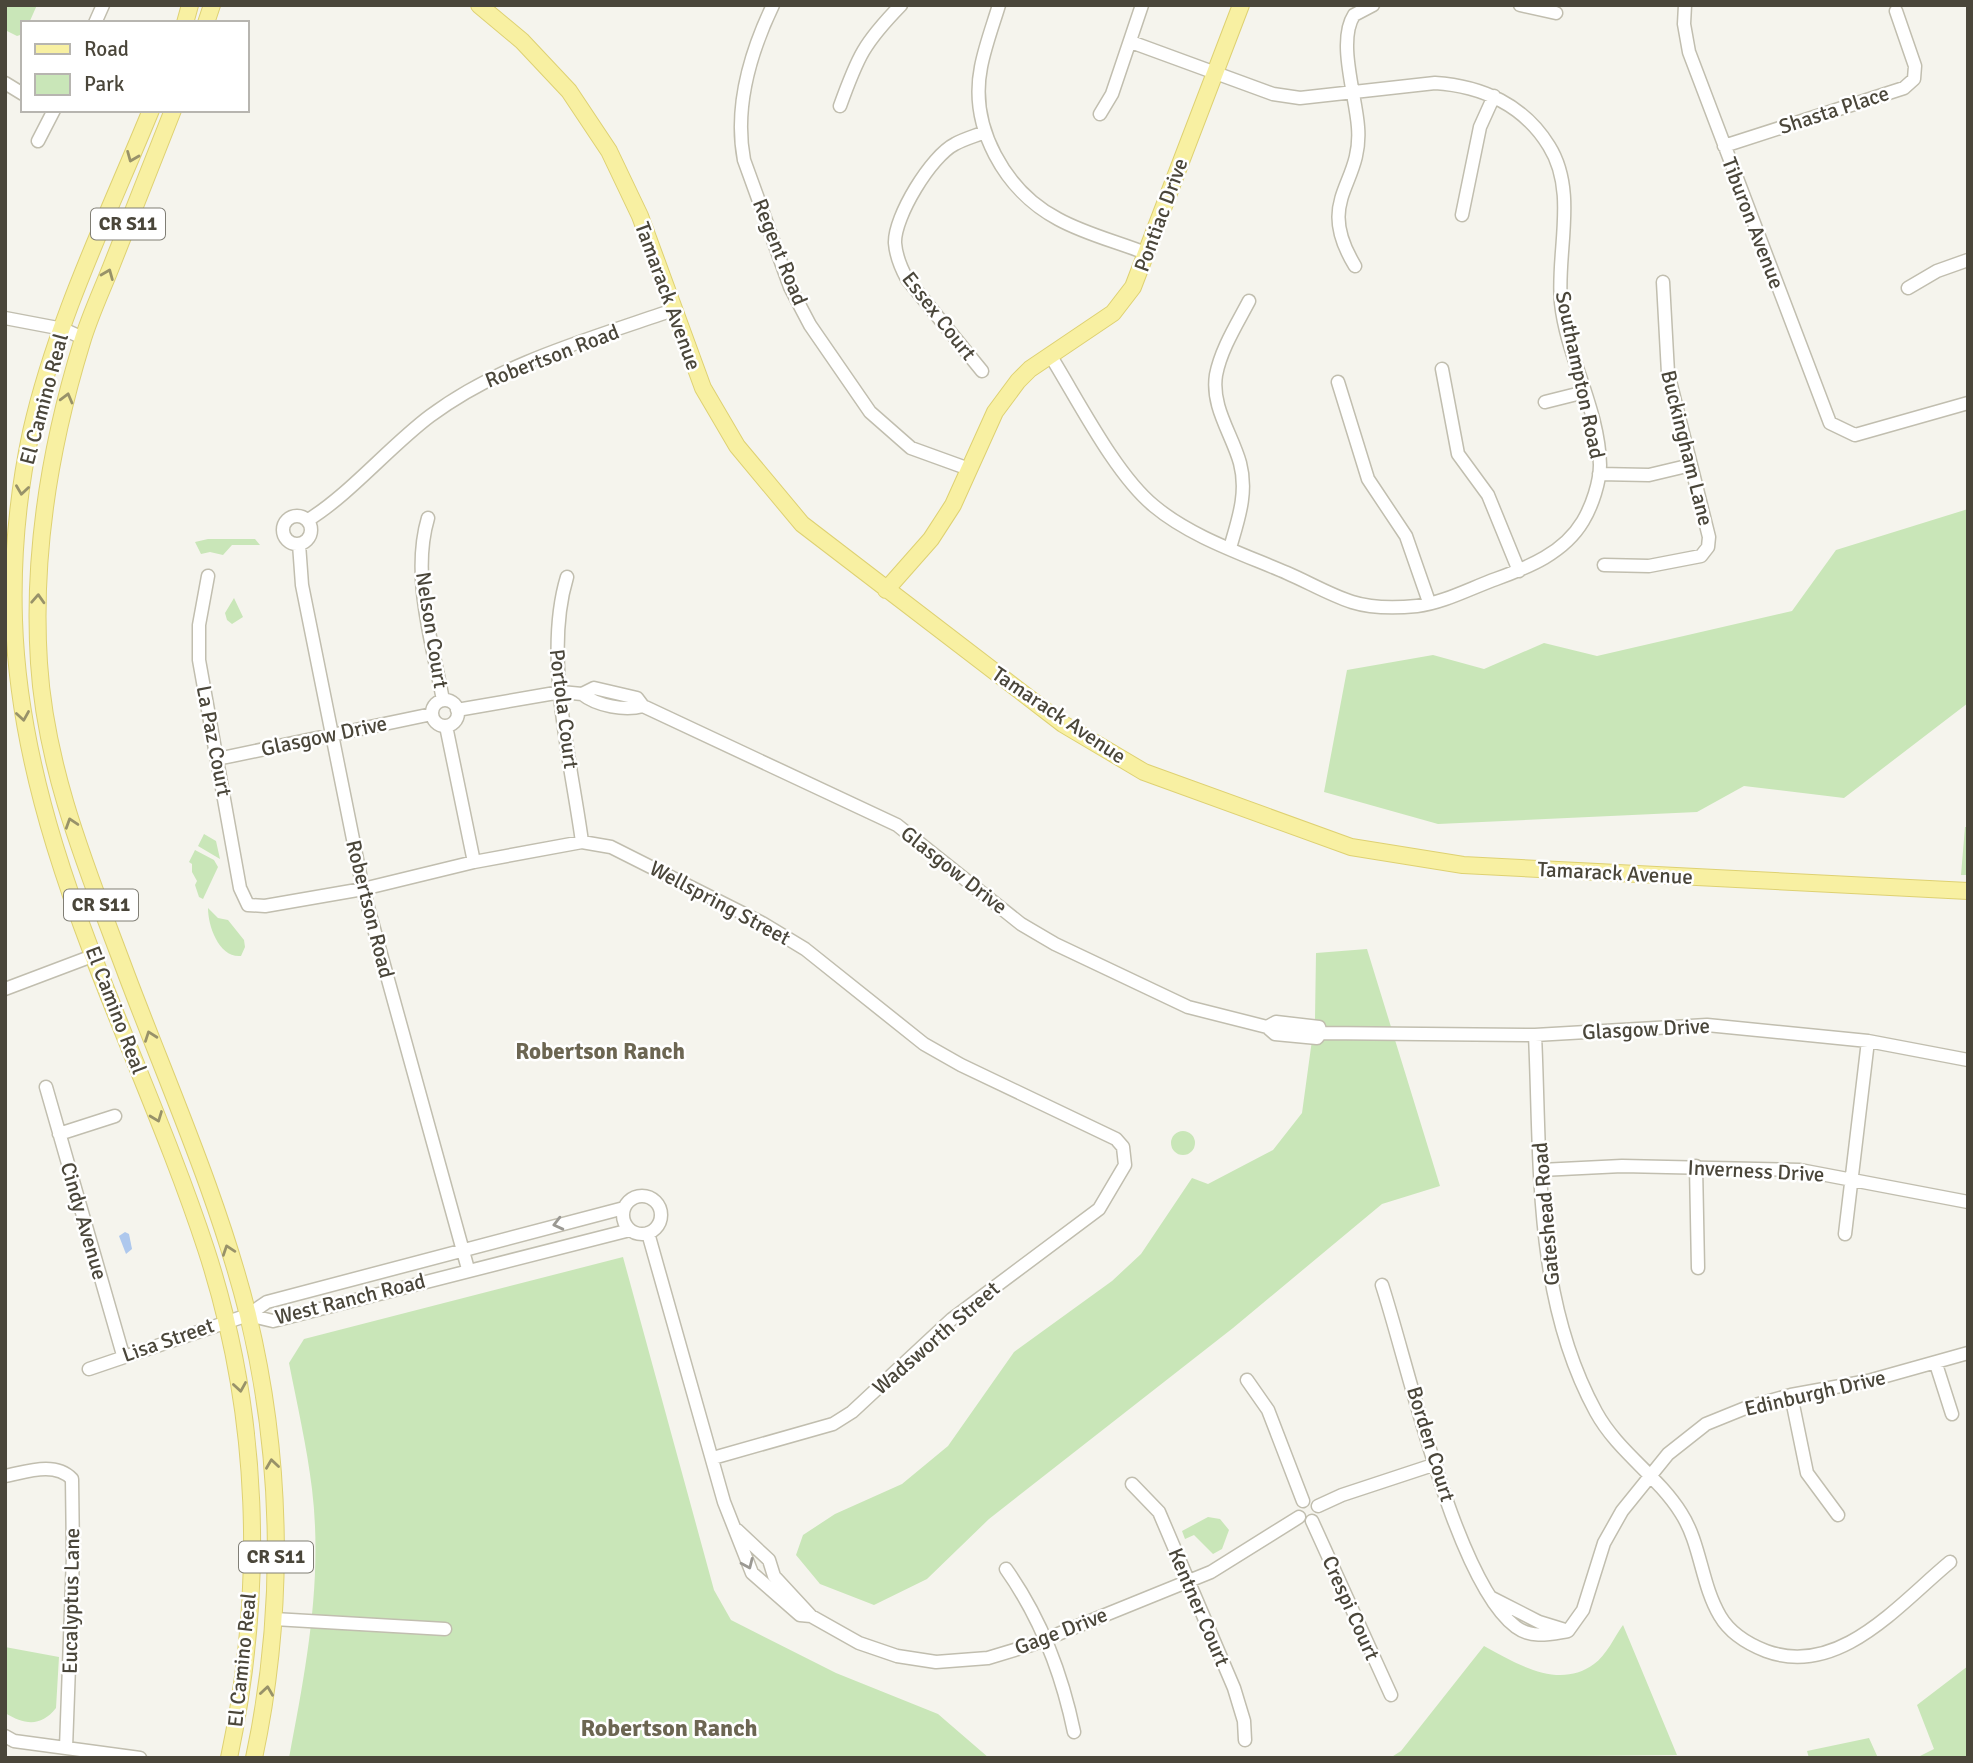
<svg xmlns="http://www.w3.org/2000/svg" width="1973" height="1763" viewBox="0 0 1973 1763" font-family="Signika,sans-serif">
<style>
.green{fill:#c9e6b8}
.water{fill:#aec8ed}
.lines{fill:none;stroke-linecap:round;stroke-linejoin:round}
.minor-casing{stroke:#c1beaf;stroke-width:15}
.major-casing{stroke:#ded172;stroke-width:18}
.minor{stroke:#fff;stroke-width:12}
.major{stroke:#f8f0a2;stroke-width:16}
.oneway{stroke:#989269}
.oneway2{stroke:#9b9993}
.labels{text-anchor:middle;dominant-baseline:central;stroke-width:5;stroke-linejoin:round;paint-order:stroke}
.shield{fill:#fff;stroke:#807e75;stroke-width:2}
.shield-label{font-size:19px;font-weight:bold;fill:#4a463a}
.street-label{font-size:21px;fill:#4a463a;stroke:#fff}
.neighbourhood-label{font-size:23px;font-weight:bold;fill:#6c6652;stroke:#fff}
.quarter-label{font-size:24px;font-weight:bold;fill:#6c6652;stroke:#fff}
</style>
<rect width="100%" height="100%" fill="#f5f4ed"/>
<path class="green" d="M5,5H37L29,23H23V34L17,36L5,30Z
M1968,509V703L1844,798L1744,786L1697,812L1438,824L1324,792L1347,670L1433,655L1484,669L1544,643L1597,656L1792,611L1836,550Z
M208,539H255L260,545H232L223,555L210,552L201,554L195,542Z
M234,598L243,617L232,624L227,620L225,613Z
M1965,827H1968V875H1961Z
M204,834L216,841L220,859L198,846Z
M195,850L214,860L218,867L203,899L199,897L195,885L197,881L192,872V864L189,862Z
M208,908L218,918L228,920L244,940L245,947L241,956C219,958 208,926 208,908Z
M1367,949L1440,1186L1382,1204L1233,1328L989,1519L927,1579L874,1605L820,1584L796,1555L803,1535L835,1514L902,1484L948,1446L1014,1352L1112,1281L1141,1254L1192,1178L1208,1184L1273,1150L1302,1113L1315,1018L1316,953Z
M1171 1143a12 12 0 1 1 24 0a12 12 0 1 1-24 0Z
M623,1257L714,1590L731,1620L836,1673L938,1714L989,1758H289C306,1668 323,1580 312,1489C307,1447 297,1404 289,1363L304,1339Z
M1208,1517L1220,1519L1229,1530L1222,1549L1213,1554L1194,1535L1185,1539L1182,1531Z
M1623,1625L1677,1755L1390,1758L1401,1751L1484,1646C1517,1664 1559,1690 1594,1664C1606,1656 1615,1636 1623,1625Z
M5,1647L59,1657L56,1708C41,1727 25,1725 5,1713Z
M1968,1666V1758H1916L1934,1749L1917,1705Z
M1869,1738L1878,1758H1809L1807,1751Z"/>
<path class="water" d="M125,1232L129,1234L132,1249L126,1254L119,1236Z"/>
<g class="lines">
<defs>
<path id="minor" d="M773,5C750,53 734,108 744,160L790,287L810,325L870,412L911,448L969,469
M999,5C993,25 985,46 981,67C969,127 1005,191 1058,219C1085,234 1118,242 1148,254
M1520,5L1556,13
M1685,5L1684,24L1689,52L1830,423L1855,435L1968,403
M95,23L103,5
M5,83L23,94
M840,106C858,56 864,43 901,5
M1100,114L1112,94L1142,5
M38,141L54,110
M1724,146L1904,88L1914,79L1915,66L1896,11
M1462,215L1480,127L1494,96
M1355,266C1314,198 1363,186 1358,127C1356,96 1337,41 1354,15L1373,5
M1908,288L1937,271L1968,260
M5,318L63,329L83,338
M1050,355C1078,400 1115,474 1154,506C1191,537 1243,554 1287,573C1308,582 1330,595 1352,602C1371,608 1397,608 1417,606C1443,603 1471,588 1496,579C1529,567 1564,553 1583,521C1592,506 1600,482 1600,465C1599,409 1567,358 1561,303C1556,253 1578,192 1549,146C1524,105 1482,86 1435,83L1300,98L1273,94L1131,42
M1442,369L1458,454L1488,495L1519,571
M982,371L907,279C901,268 896,256 895,243C894,217 931,156 955,144C964,139 975,136 985,132
M1338,382L1368,479L1406,536L1429,602
M1545,402L1585,392
M1599,474L1649,475L1691,465
M283 530a14 14 0 1 1 28 0a14 14 0 1 1-28 0Z
M428,518C411,575 432,642 443,700
M308,520C349,495 390,446 430,416C501,363 590,339 673,310
M299,544L302,585L363,889L468,1269
M1230,548C1238,520 1248,493 1240,463C1232,434 1211,407 1216,375C1221,349 1237,324 1249,301
M1604,565L1649,566L1701,556L1708,547L1709,537L1668,373L1663,282
M208,576L199,625V660L240,888L248,905L265,906L363,889L474,862L582,842L611,847L762,923L805,949L924,1044L961,1065L1116,1139L1123,1147L1125,1165L1099,1209L952,1319L852,1412L833,1424L713,1458
M567,577C543,656 571,760 582,842
M582,694C597,706 625,711 643,706
M432 713a13 13 0 1 1 26 0a13 13 0 1 1-26 0Z
M457,710L561,692L582,694L594,688L637,698L643,706L897,825L1021,924L1055,944L1188,1007L1267,1027L1275,1034L1317,1038L1321,1033L1535,1035L1707,1025L1868,1041L1968,1060
M446,726L474,862
M217,759L432,714
M5,989L95,955
M1267,1027L1276,1022L1319,1027L1321,1033
M1535,1035C1541,1162 1533,1297 1596,1412C1618,1452 1657,1475 1681,1513C1701,1544 1701,1584 1720,1616C1730,1633 1748,1644 1766,1651C1839,1678 1899,1604 1950,1562
M46,1087L123,1355
M59,1134L115,1116
M1696,1166L1698,1268
M1541,1170L1622,1166L1800,1170L1968,1202
M623 1215a19 19 0 1 1 38 0a19 19 0 1 1-38 0Z
M648,1233L724,1502L752,1573L800,1615L811,1616L859,1643L897,1656L936,1662L988,1658L1031,1645L1211,1572L1299,1517
M1845,1234L1868,1041
M1382,1285C1408,1364 1455,1582 1516,1627C1532,1639 1550,1634 1568,1631
M248,1315L273,1321L630,1230
M1936,1364L1952,1414
M89,1369L248,1315L267,1302L624,1208
M1247,1380L1268,1410L1303,1501
M1791,1395L1807,1473L1838,1515
M5,1476C26,1472 55,1461 72,1479L73,1556L66,1748
M1132,1484L1159,1512L1234,1688L1244,1721L1245,1740
M1318,1506L1342,1495L1436,1464
M1312,1521L1391,1695
M737,1530L769,1560L774,1576L811,1616
M1006,1569C1040,1617 1062,1674 1074,1732
M1492,1598L1539,1622L1565,1630
M274,1619L445,1629
M1568,1631L1583,1610L1604,1543L1622,1511L1668,1454L1706,1424L1748,1407L1791,1395L1868,1381L1968,1353
M5,1736L14,1741L140,1758"/>
<path id="major" d="M479,5L522,41L569,91L609,151L640,216L703,388L737,446L802,524L1063,724L1144,772L1351,847L1463,865L1968,891
M185,23L190,5
M206,23L212,5
M151,110C108,215 56,321 31,432C18,493 12,558 14,620C21,842 138,1042 206,1249C260,1414 265,1589 229,1758
M173,110C153,161 133,211 113,262C103,288 90,315 82,342C50,446 32,554 39,663C46,773 89,874 127,976C169,1087 219,1199 248,1315C283,1460 285,1613 254,1758
M886,590L931,539L953,505L995,412L1018,381L1030,369L1113,313L1133,287L1241,5"/>
</defs>
<use href="#minor" class="minor-casing"/>
<use href="#major" class="major-casing"/>
<use href="#minor" class="minor"/>
<use href="#major" class="major"/>
</g>
<defs><path id="oneway-chevron" d="M-2-3.5L2.5 0L-2 3.5" fill="none" stroke-width="1.6" stroke-linecap="round" stroke-linejoin="round" transform="scale(1.75)"/></defs>
<g class="oneway">
<use href="#oneway-chevron" transform="translate(132 157) rotate(112)"/>
<use href="#oneway-chevron" transform="translate(108 274) rotate(-68)"/>
<use href="#oneway-chevron" transform="translate(67 398) rotate(-75)"/>
<use href="#oneway-chevron" transform="translate(22 490) rotate(98)"/>
<use href="#oneway-chevron" transform="translate(38 599) rotate(-87)"/>
<use href="#oneway-chevron" transform="translate(23 716) rotate(81)"/>
<use href="#oneway-chevron" transform="translate(71 823) rotate(-108)"/>
<use href="#oneway-chevron" transform="translate(150 1036) rotate(-110)"/>
<use href="#oneway-chevron" transform="translate(157 1117) rotate(69)"/>
<use href="#oneway-chevron" transform="translate(228 1250) rotate(-109)"/>
<use href="#oneway-chevron" transform="translate(240 1387) rotate(81)"/>
<use href="#oneway-chevron" transform="translate(272 1464) rotate(-98)"/>
<use href="#oneway-chevron" transform="translate(267 1691) rotate(-82)"/>
</g>
<g class="oneway2">
<use href="#oneway-chevron" transform="translate(558 1224) rotate(166)"/>
<use href="#oneway-chevron" transform="translate(748 1564) rotate(66)"/>
</g>
<g class="labels">
<g class="shield">
<rect x="91" y="208.5" width="74" height="31" rx="5"/>
<rect x="64" y="889.5" width="74" height="31" rx="5"/>
<rect x="239" y="1541.5" width="74" height="31" rx="5"/>
</g>
<g class="shield-label">
<text x="128" y="224">CR S11</text>
<text x="101" y="905">CR S11</text>
<text x="276" y="1557">CR S11</text>
</g>
<g class="street-label">
<text transform="translate(1834 110) rotate(-18)">Shasta Place</text>
<text transform="translate(1161 215) rotate(-70)">Pontiac Drive</text>
<text transform="translate(1753 223) rotate(69)">Tiburon Avenue</text>
<text transform="translate(780 252) rotate(68)">Regent Road</text>
<text transform="translate(668 296) rotate(70)">Tamarack Avenue</text>
<text transform="translate(939 316) rotate(52)">Essex Court</text>
<text transform="translate(552 356) rotate(-21)">Robertson Road</text>
<text transform="translate(1580 375) rotate(78)">Southampton Road</text>
<text transform="translate(44 399) rotate(-75)">El Camino Real</text>
<text transform="translate(1687 448) rotate(76)">Buckingham Lane</text>
<text transform="translate(432 630) rotate(81)">Nelson Court</text>
<text transform="translate(564 709) rotate(83)">Portola Court</text>
<text transform="translate(1059 715) rotate(34)">Tamarack Avenue</text>
<text transform="translate(324 736) rotate(-12)">Glasgow Drive</text>
<text transform="translate(214 741) rotate(79)">La Paz Court</text>
<text transform="translate(954 870) rotate(38)">Glasgow Drive</text>
<text transform="translate(1615 873) rotate(3)">Tamarack Avenue</text>
<text transform="translate(720 903) rotate(28)">Wellspring Street</text>
<text transform="translate(370 909) rotate(76)">Robertson Road</text>
<text transform="translate(116 1010) rotate(69)">El Camino Real</text>
<text transform="translate(1646 1029) rotate(-3)">Glasgow Drive</text>
<text transform="translate(1756 1171) rotate(3)">Inverness Drive</text>
<text transform="translate(1546 1214) rotate(-95)">Gateshead Road</text>
<text transform="translate(84 1221) rotate(74)">Cindy Avenue</text>
<text transform="translate(350 1299) rotate(-14)">West Ranch Road</text>
<text transform="translate(936 1338) rotate(-41)">Wadsworth Street</text>
<text transform="translate(168 1340) rotate(-19)">Lisa Street</text>
<text transform="translate(1815 1393) rotate(-13)">Edinburgh Drive</text>
<text transform="translate(1431 1444) rotate(73)">Borden Court</text>
<text transform="translate(71 1601) rotate(-89)">Eucalyptus Lane</text>
<text transform="translate(1199 1607) rotate(67)">Kentner Court</text>
<text transform="translate(1351 1608) rotate(66)">Crespi Court</text>
<text transform="translate(1061 1631) rotate(-21)">Gage Drive</text>
<text transform="translate(242 1660) rotate(-84)">El Camino Real</text>
</g>
<g class="neighbourhood-label">
<text x="600" y="1051">Robertson Ranch</text>
</g>
<g class="quarter-label">
<text x="669" y="1728">Robertson Ranch</text>
</g>
</g>
<rect width="1973" height="1763" fill="none" stroke="#4a463a" stroke-width="14"/>
<rect x="21" y="21" width="228" height="91" fill="#ffffff" stroke="#b7b5b0" stroke-width="2"/>
<rect x="35" y="44" width="35" height="10" fill="#f8f0a2" stroke="#b7b5b0" stroke-width="2"/>
<text x="84" y="56" font-size="21" fill="#4a463a">Road</text>
<rect x="35" y="74" width="35" height="21" fill="#c9e6b8" stroke="#b7b5b0" stroke-width="2"/>
<text x="84" y="91" font-size="21" fill="#4a463a">Park</text>
</svg>
